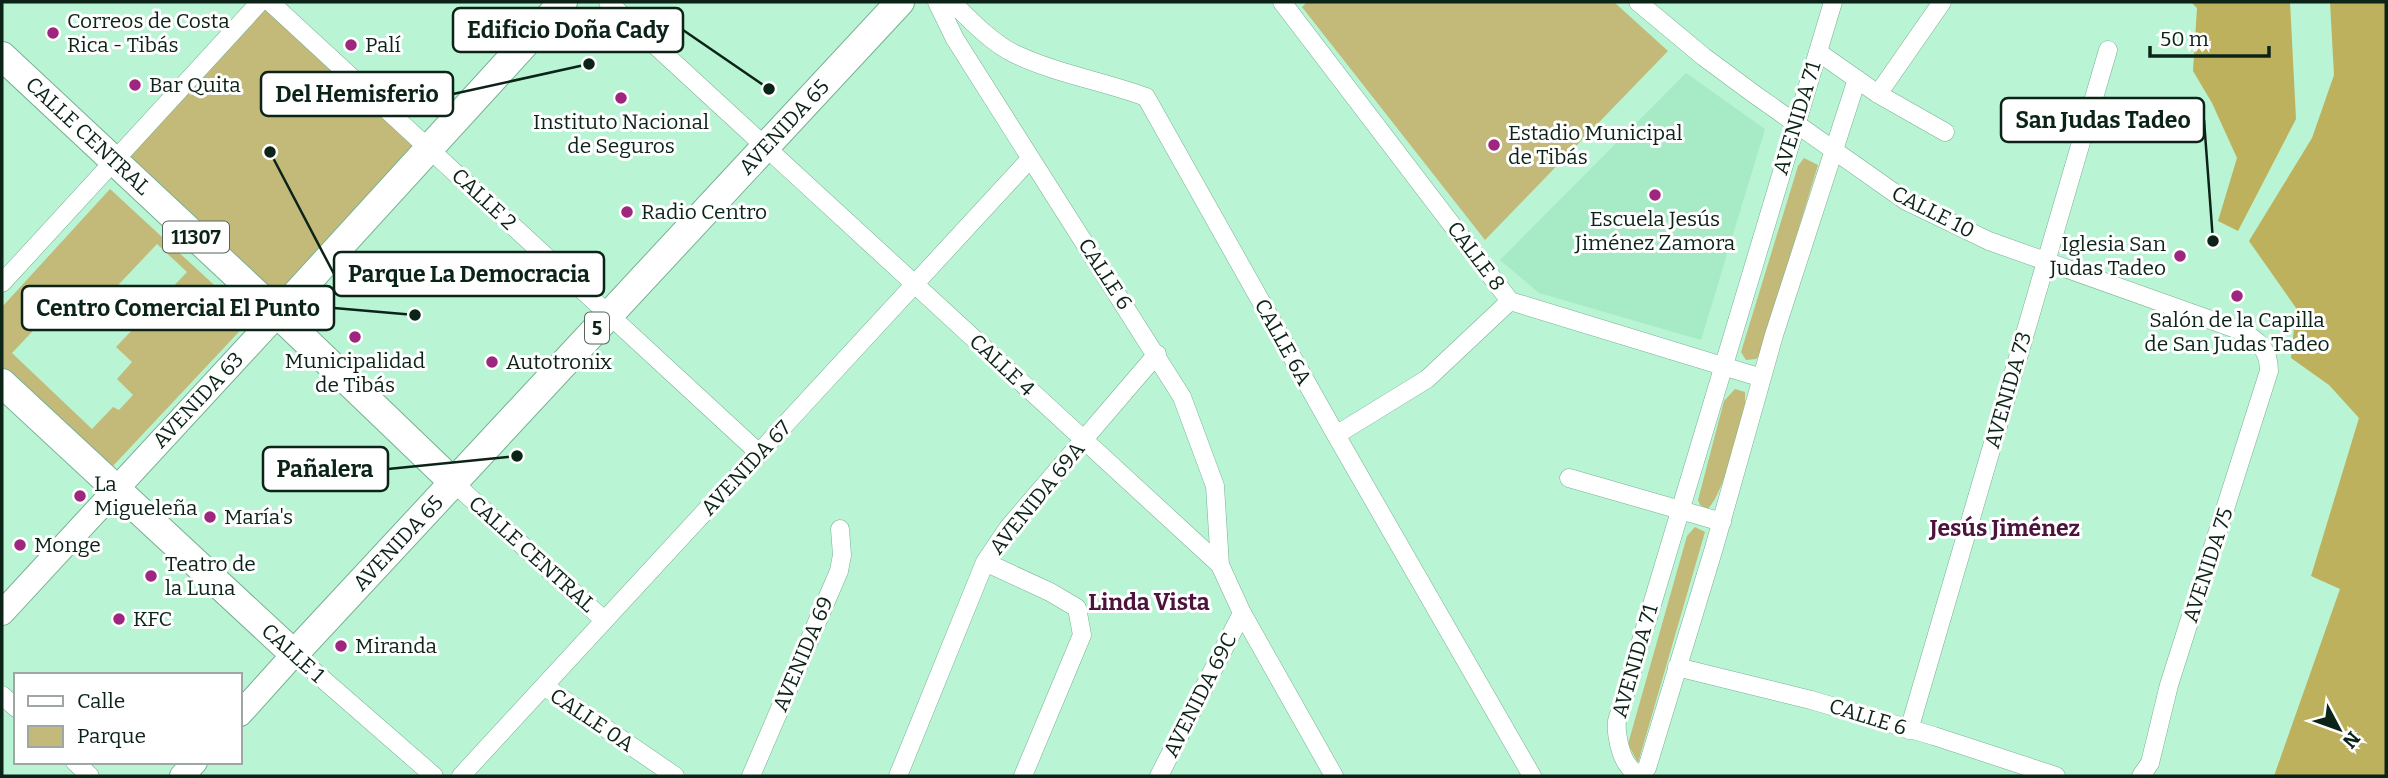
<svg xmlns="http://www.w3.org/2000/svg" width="2388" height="778" viewBox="0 0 2388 778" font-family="Bitter,serif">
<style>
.built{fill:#a6eac6}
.green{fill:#c3ba7a;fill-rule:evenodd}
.forest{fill:#beb15d}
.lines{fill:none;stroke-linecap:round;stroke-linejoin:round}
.street-casing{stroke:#77b192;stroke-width:19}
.secondary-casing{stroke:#77b192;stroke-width:26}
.primary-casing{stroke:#77b192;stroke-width:30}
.street{stroke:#fff;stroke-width:18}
.secondary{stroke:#fff;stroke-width:24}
.primary{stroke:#fff;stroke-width:28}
.poi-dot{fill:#9e267f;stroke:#fff;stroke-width:2.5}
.labels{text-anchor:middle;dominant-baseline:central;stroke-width:6;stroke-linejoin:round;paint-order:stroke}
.shield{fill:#fff;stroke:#55655d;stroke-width:2}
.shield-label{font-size:19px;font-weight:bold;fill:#0c2318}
.poi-label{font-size:21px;fill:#0c2318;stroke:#fff;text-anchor:start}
.street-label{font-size:21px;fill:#0c2318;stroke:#fff}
.neighbourhood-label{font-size:23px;font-weight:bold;fill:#4c133d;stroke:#fff}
.leader{fill:none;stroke:#0c2318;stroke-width:2.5}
.callout-dot{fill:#0c2318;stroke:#fff;stroke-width:2.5}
.callout{fill:#fff;stroke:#0c2318;stroke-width:2.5}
.callout-label{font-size:23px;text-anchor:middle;font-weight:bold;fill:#0c2318}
</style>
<rect width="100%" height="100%" fill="#b9f4d4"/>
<path class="built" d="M1686,73L1765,129L1701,340L1539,293L1500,260Z"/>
<path class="green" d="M1307,2H1614L1668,51L1485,240L1302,7Z
M259,3L420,150L277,301L120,154Z
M1804,158L1818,165L1760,355L1756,359L1746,360L1741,352L1798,166Z
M110,189L251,319L112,467L2,367V307ZM157,244L187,272L116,347L132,362L117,379L133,395L119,410L113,407L92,429L12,353L64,298L87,318Z
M1735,389L1745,392V404C1737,432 1726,489 1708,509L1700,505L1698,500L1724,401Z
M1695,527L1705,532L1638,763L1628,744L1687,536Z"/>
<path class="forest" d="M2191,2H2290L2296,119L2238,231L2218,221L2237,158L2212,103L2193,71L2197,8Z
M2330,2H2386V776H2274L2340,589L2311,576L2359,418L2329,385L2291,358L2296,308L2249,241L2312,138L2334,75Z"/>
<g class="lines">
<defs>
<path id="street" d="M270,2L760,454
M608,2L1220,565L1242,613L1334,776
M937,2L955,39L1182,397L1215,486L1220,565
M952,2C969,19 993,44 1015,54C1057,74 1103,81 1146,97L1336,435L1532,776
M1282,2L1510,301L1762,378
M1638,2L1704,57L1754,94L1906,201L1989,241L2239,330C2258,340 2269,349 2269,371L2169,685L2150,763L2141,776
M1833,2L1617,721C1615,735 1623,775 1642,773L1647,768L1714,548L1774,335L1857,79
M1818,52L1878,94L1945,132
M1878,94L1942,2
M2,283L260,2
M1336,435L1427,379L1510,301
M1569,478L1722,522
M454,483L604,620
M985,562L1050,592L1077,608L1082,635L1023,776
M294,654L434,776
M1677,667L1811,700L1934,736L2056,776
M544,686L675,776
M2,695L16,708
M1909,730L2108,50
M75,762L90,776
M461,776L1030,159
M751,776L839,571L842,555L840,529
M898,776L985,562L1008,528L1157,354
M1159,776L1242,613"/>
<path id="secondary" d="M2,613L278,314
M240,714L294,654
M182,776L195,762"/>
<path id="primary" d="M2,56L278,314L454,483
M278,314L563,2
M2,383L294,654L900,2"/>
</defs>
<use href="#street" class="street-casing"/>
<use href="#secondary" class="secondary-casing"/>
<use href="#primary" class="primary-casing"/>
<use href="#street" class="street"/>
<use href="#secondary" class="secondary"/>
<use href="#primary" class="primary"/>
</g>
<g class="poi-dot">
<circle cx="53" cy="33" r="7"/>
<circle cx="351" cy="45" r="7"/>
<circle cx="135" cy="85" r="7"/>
<circle cx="621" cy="98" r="7"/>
<circle cx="1494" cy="145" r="7"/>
<circle cx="1655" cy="195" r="7"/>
<circle cx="627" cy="212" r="7"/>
<circle cx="2180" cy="256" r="7"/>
<circle cx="2237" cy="296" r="7"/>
<circle cx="355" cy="337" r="7"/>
<circle cx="492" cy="362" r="7"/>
<circle cx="80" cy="496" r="7"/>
<circle cx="210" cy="517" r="7"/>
<circle cx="20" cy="545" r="7"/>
<circle cx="151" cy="576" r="7"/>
<circle cx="119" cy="619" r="7"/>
<circle cx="341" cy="646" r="7"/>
</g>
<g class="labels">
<g class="shield">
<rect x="163" y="221.5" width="66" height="31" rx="5"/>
<rect x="585" y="312.5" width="24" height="31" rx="5"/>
</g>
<g class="shield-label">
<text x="196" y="237">11307</text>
<text x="597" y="328">5</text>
</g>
<g class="poi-label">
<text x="67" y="21">Correos de Costa<tspan x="67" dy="24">Rica - Tibás</tspan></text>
<text x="365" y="45">Palí</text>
<text x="149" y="85">Bar Quita</text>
<text x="621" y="122" text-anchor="middle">Instituto Nacional<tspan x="621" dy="24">de Seguros</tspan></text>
<text x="1508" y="133">Estadio Municipal<tspan x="1508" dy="24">de Tibás</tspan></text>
<text x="641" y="212">Radio Centro</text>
<text x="1655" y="219" text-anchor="middle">Escuela Jesús<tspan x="1655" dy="24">Jiménez Zamora</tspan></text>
<text x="2166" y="244" text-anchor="end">Iglesia San<tspan x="2166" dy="24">Judas Tadeo</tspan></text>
<text x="2237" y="320" text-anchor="middle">Salón de la Capilla<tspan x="2237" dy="24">de San Judas Tadeo</tspan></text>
<text x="355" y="361" text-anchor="middle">Municipalidad<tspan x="355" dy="24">de Tibás</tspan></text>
<text x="506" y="362">Autotronix</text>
<text x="94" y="484">La<tspan x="94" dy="24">Migueleña</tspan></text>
<text x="224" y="517">María's</text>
<text x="34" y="545">Monge</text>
<text x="165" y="564">Teatro de<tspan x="165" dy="24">la Luna</tspan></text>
<text x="133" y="619">KFC</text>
<text x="355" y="646">Miranda</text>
</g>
<g class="street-label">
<text transform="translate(1797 118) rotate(-73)">AVENIDA 71</text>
<text transform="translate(784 127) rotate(-47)">AVENIDA 65</text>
<text transform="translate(88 136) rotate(43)">CALLE CENTRAL</text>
<text transform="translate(484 199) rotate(43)">CALLE 2</text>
<text transform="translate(1933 212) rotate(27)">CALLE 10</text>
<text transform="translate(1476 256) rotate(53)">CALLE 8</text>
<text transform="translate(1105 274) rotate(57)">CALLE 6</text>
<text transform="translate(1283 342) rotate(61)">CALLE 6A</text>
<text transform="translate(1002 365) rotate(43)">CALLE 4</text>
<text transform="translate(2008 390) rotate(-74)">AVENIDA 73</text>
<text transform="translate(198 400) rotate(-47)">AVENIDA 63</text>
<text transform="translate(746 468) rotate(-47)">AVENIDA 67</text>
<text transform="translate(1037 498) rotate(-51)">AVENIDA 69A</text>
<text transform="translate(398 543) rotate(-47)">AVENIDA 65</text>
<text transform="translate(532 554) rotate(42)">CALLE CENTRAL</text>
<text transform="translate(2208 565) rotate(-72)">AVENIDA 75</text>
<text transform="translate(293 653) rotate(42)">CALLE 1</text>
<text transform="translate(803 654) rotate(-67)">AVENIDA 69</text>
<text transform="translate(1635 661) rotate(-74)">AVENIDA 71</text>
<text transform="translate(1200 695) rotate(-63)">AVENIDA 69C</text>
<text transform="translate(1868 717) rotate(17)">CALLE 6</text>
<text transform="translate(592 720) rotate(34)">CALLE 0A</text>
</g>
<g class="neighbourhood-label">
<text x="2005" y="528">Jesús Jiménez</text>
<text x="1149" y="602">Linda Vista</text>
</g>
</g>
<path class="leader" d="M769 89L683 30M589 64L453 94M2213 241L2204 120M270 152L334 274M415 315L334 308M517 456L388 469"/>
<g class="callout-dot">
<circle cx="769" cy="89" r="7"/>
<circle cx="589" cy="64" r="7"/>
<circle cx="2213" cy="241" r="7"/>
<circle cx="270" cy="152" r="7"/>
<circle cx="415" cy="315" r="7"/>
<circle cx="517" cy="456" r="7"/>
</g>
<g class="callout">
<rect x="453" y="8" width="230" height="44" rx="7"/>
<rect x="261" y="72" width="192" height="44" rx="7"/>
<rect x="2001" y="98" width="203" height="44" rx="7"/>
<rect x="334" y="252" width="270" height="44" rx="7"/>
<rect x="22" y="286" width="312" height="44" rx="7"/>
<rect x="263" y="447" width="125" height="44" rx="7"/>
</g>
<g class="callout-label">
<text x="568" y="38">Edificio Doña Cady</text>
<text x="357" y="102">Del Hemisferio</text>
<text x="2103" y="128">San Judas Tadeo</text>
<text x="469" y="282">Parque La Democracia</text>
<text x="178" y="316">Centro Comercial El Punto</text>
<text x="325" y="477">Pañalera</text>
</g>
<rect width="2388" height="778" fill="none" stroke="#0c2318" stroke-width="7"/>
<rect x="14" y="673" width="228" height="91" fill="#ffffff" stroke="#9ea7a3" stroke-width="2"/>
<rect x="28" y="696" width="35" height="10" fill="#ffffff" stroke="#9ea7a3" stroke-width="2"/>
<text x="77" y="708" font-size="21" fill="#0c2318">Calle</text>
<rect x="28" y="726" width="35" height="21" fill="#c3ba7a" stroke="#9ea7a3" stroke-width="2"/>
<text x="77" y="743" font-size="21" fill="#0c2318">Parque</text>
<g transform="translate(2339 729) rotate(131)" stroke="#ffffff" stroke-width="5" paint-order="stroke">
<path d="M0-5L12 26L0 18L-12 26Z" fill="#0c2318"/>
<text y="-10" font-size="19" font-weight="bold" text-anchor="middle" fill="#0c2318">N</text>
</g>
<path d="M2150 46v10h119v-10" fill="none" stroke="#0c2318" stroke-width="3.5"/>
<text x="2160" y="46" font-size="21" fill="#0c2318" stroke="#ffffff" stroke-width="5" paint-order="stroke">50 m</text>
</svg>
